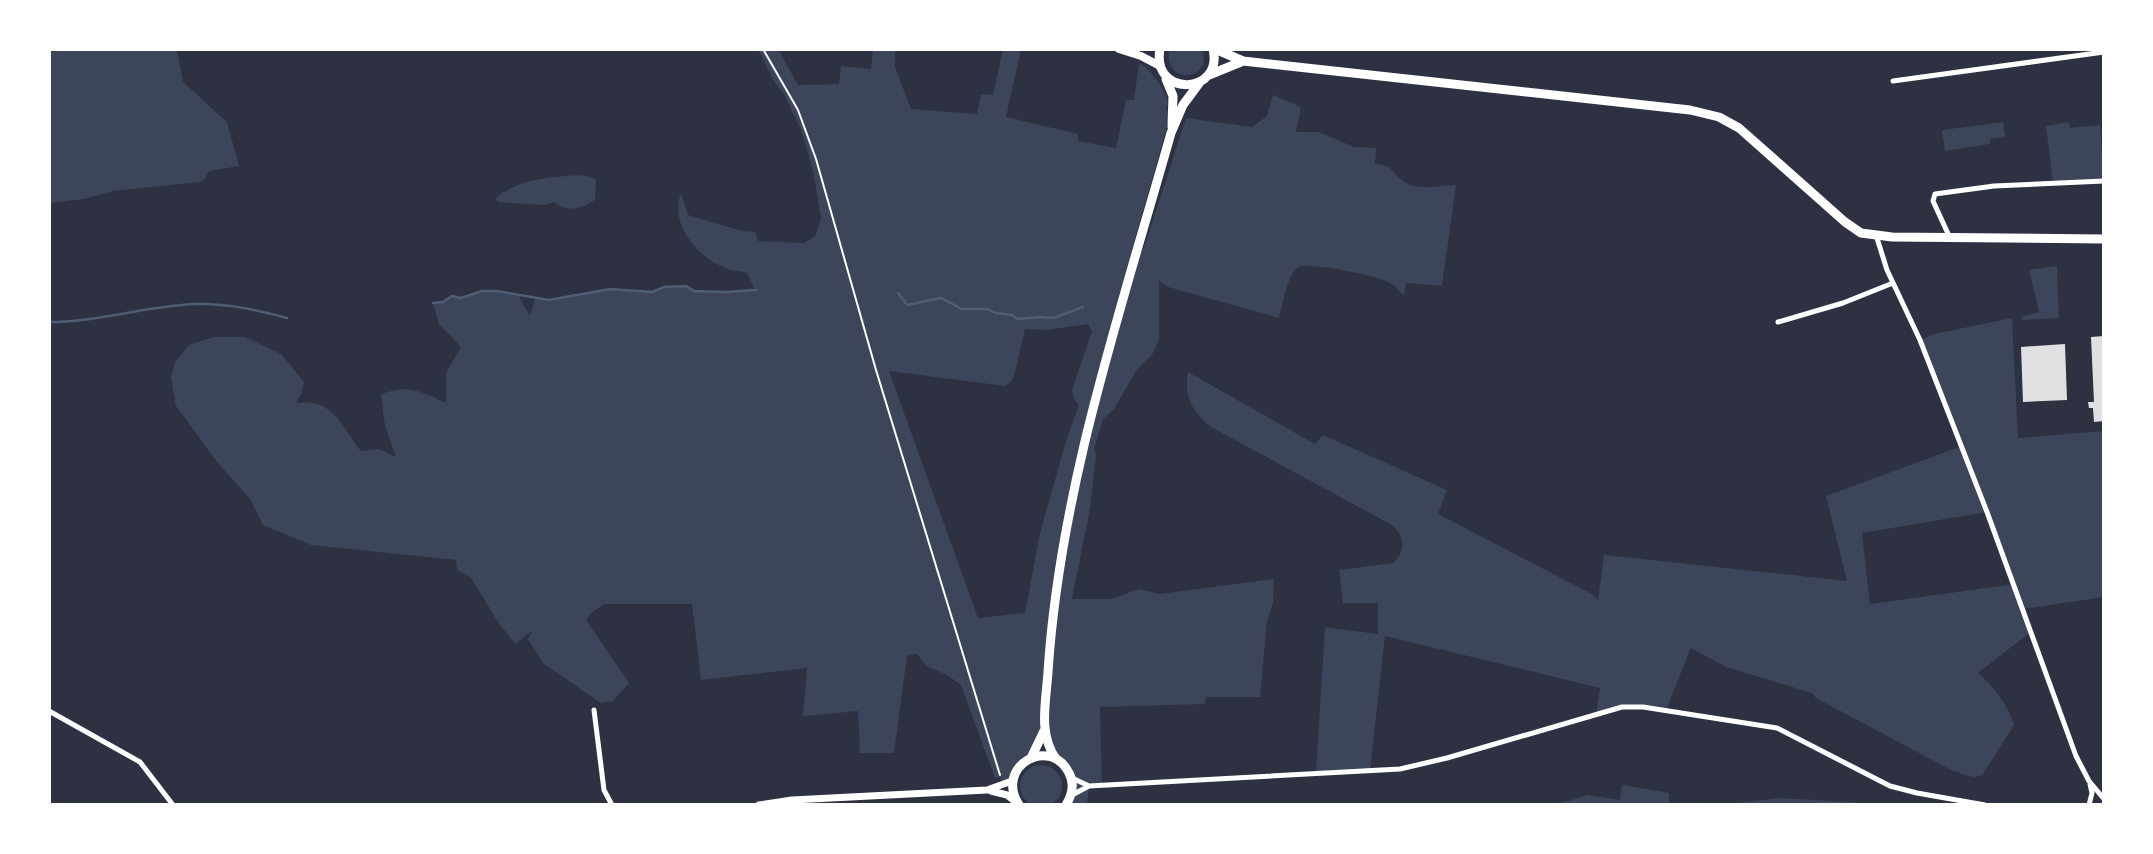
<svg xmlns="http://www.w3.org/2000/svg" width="2153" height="854" viewBox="0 0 2153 854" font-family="Cabin,sans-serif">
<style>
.green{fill:#3c4559;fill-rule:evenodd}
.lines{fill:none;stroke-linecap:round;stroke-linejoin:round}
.stream{stroke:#4f5d75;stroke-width:2.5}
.building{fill:#e0e0e3}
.path{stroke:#fff;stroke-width:2}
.minor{stroke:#fff;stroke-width:5}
.tertiary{stroke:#fff;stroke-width:7}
.secondary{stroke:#fff;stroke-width:8}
.primary{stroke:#fff;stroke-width:9}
</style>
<rect width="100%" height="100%" fill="#2d3142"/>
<path class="green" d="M49,49H177L183,82L227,122L239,166L209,171L205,179L199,182L113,191L84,199L49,203Z
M758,49H778L798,85L839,84L841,66L871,69L873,49H895V67L911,109L977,114L981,94L993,95L1003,49H1021L1006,117L1078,134V141L1116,148L1126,100H1134L1139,63C1148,66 1165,89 1167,99C1168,102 1167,106 1166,110L1170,111L1166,130L1132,249L1138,251L1144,248L1186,118L1252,127L1267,116L1273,95L1301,107L1296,132H1319L1354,147L1376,148L1375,163C1396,168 1387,168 1402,180C1414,191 1441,186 1456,185L1442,286L1406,283L1404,296C1400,292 1396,287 1392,284C1380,276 1312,262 1299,267C1288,272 1282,307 1279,318L1168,287L1159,281V340L1152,355L1137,369L1114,409L1103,419L1094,449L1096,455L1090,509L1072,599H1111L1139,589L1159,594L1274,579L1273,603L1267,621L1260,697H1206L1205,704L1100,707L1102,785L1089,786L1087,805H1066L1073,786L1044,732L1015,774L1002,786L1000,777L995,778L961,685L947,675L926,666L917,654L907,656L894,753H860L858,711L803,716L807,668L701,680L692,604H605L592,612L586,620L629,683L613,701L601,703L544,664L528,639L532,631L515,644L498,622L471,578L457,570L456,560L311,545L263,525L250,499L217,462L176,406L171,377L175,362L189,345L213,337H245L281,354L304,382L302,392L296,403C332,397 341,425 361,451L378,449L396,457L385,426L381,394C409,384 420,391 446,403V373L461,347L439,324L433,303L443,302L452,296C465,299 470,294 481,291C493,288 506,292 518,295L530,316L535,299L549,300L610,289L652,292L664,287L686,286L694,291L724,292L755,290L747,273C740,271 732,271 725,268C697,257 669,223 681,193L688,215L742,231L755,232L758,241L804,243L815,236L821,219L813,170L801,130L784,94L775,83ZM1088,324L1092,331L1072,390L1074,399L1079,405L1066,441L1040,533L1025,613L978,618L889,371L1005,386L1011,382L1014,376L1025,329L1046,330Z
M1170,49H1203L1204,64C1191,86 1162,73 1170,49Z
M2003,122L2005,137L1990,139V144L1945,151L1942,130Z
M2069,122L2070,128L2100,125L2104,181L2053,182L2046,126Z
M582,175L596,179L595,200C580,209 569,213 554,202L544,205L498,202L495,199C519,178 551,177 582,175Z
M2057,266L2059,318L2022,320V317L2039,312L2029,270Z
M2012,318L2018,438L2104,431V597L2024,609L2032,631L1978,673C1994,686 2008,705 2014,725L1983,774C1973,781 1962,773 1951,770L1816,698L1812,693L1726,667L1691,648L1666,710L1622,707L1596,714L1600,688L1385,636L1370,771L1316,773L1325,627L1378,634V603H1343L1339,570L1393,563C1406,552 1405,536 1392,525L1211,427C1193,412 1183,397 1188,372L1315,444L1323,435L1447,490L1438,514L1592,594L1598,600L1604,555L1847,581L1826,496L1962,446L1920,340L1934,334ZM1987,512L2015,584L1870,604L1862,533Z
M1020 786a21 21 0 1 1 42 0a21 21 0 1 1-42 0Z
M1622,785L1669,793V805H1555L1588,795L1620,800Z
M1780,798L1899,805H1719Z"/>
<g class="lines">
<path class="stream" d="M898,293L907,305L941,298L962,309H987L995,313L1012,315L1017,319L1041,317L1054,318L1083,307
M433,303L443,302L452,296L461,298L482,291H497L549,300L610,289L652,292L664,287L686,286L694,291L724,292L756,290
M49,322C98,322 146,306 195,304C226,303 257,310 287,318"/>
</g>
<path class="building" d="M2104,336V421L2094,422L2093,408H2089L2088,402H2094L2091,337Z
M2065,344L2067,400L2023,402L2021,347Z"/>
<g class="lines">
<path class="path" d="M763,49L798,110L816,159L876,370L1000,775"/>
<path class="minor" d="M1893,81L2104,52
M1876,235L1887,270L1920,340L1987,512L2076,756L2089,781L2104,799
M1950,238L1933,201L1935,194L1994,186L2104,181
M1778,322L1843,303L1893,283
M594,710L604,790L612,805
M49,711L140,762L173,805
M1072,778L1089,786
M1072,795L1089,786L1400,769L1447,758L1622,707H1643L1777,728L1890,786L1917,793L1985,805
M2089,805L2092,793L2090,784"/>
<path class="tertiary" d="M991,791L1007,795L1017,803
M759,805L792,800L987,790L1012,781"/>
<path class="secondary" d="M1119,49L1141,56L1160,66"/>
<path class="primary" d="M1160,49C1151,98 1224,95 1213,49
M1215,49L1243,61L1690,110L1719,117L1739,128L1845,222L1861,233L1892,237L2104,239
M1209,75L1241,62
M1166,79L1173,96L1172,127
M1031,758L1044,731
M1056,759C1038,734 1046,702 1048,672C1060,488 1121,310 1171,133L1183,105L1200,82
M1019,805C994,766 1050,735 1069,773C1075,784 1072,795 1066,805"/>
</g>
<rect width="2153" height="854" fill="none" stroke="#ffffff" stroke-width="102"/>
</svg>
